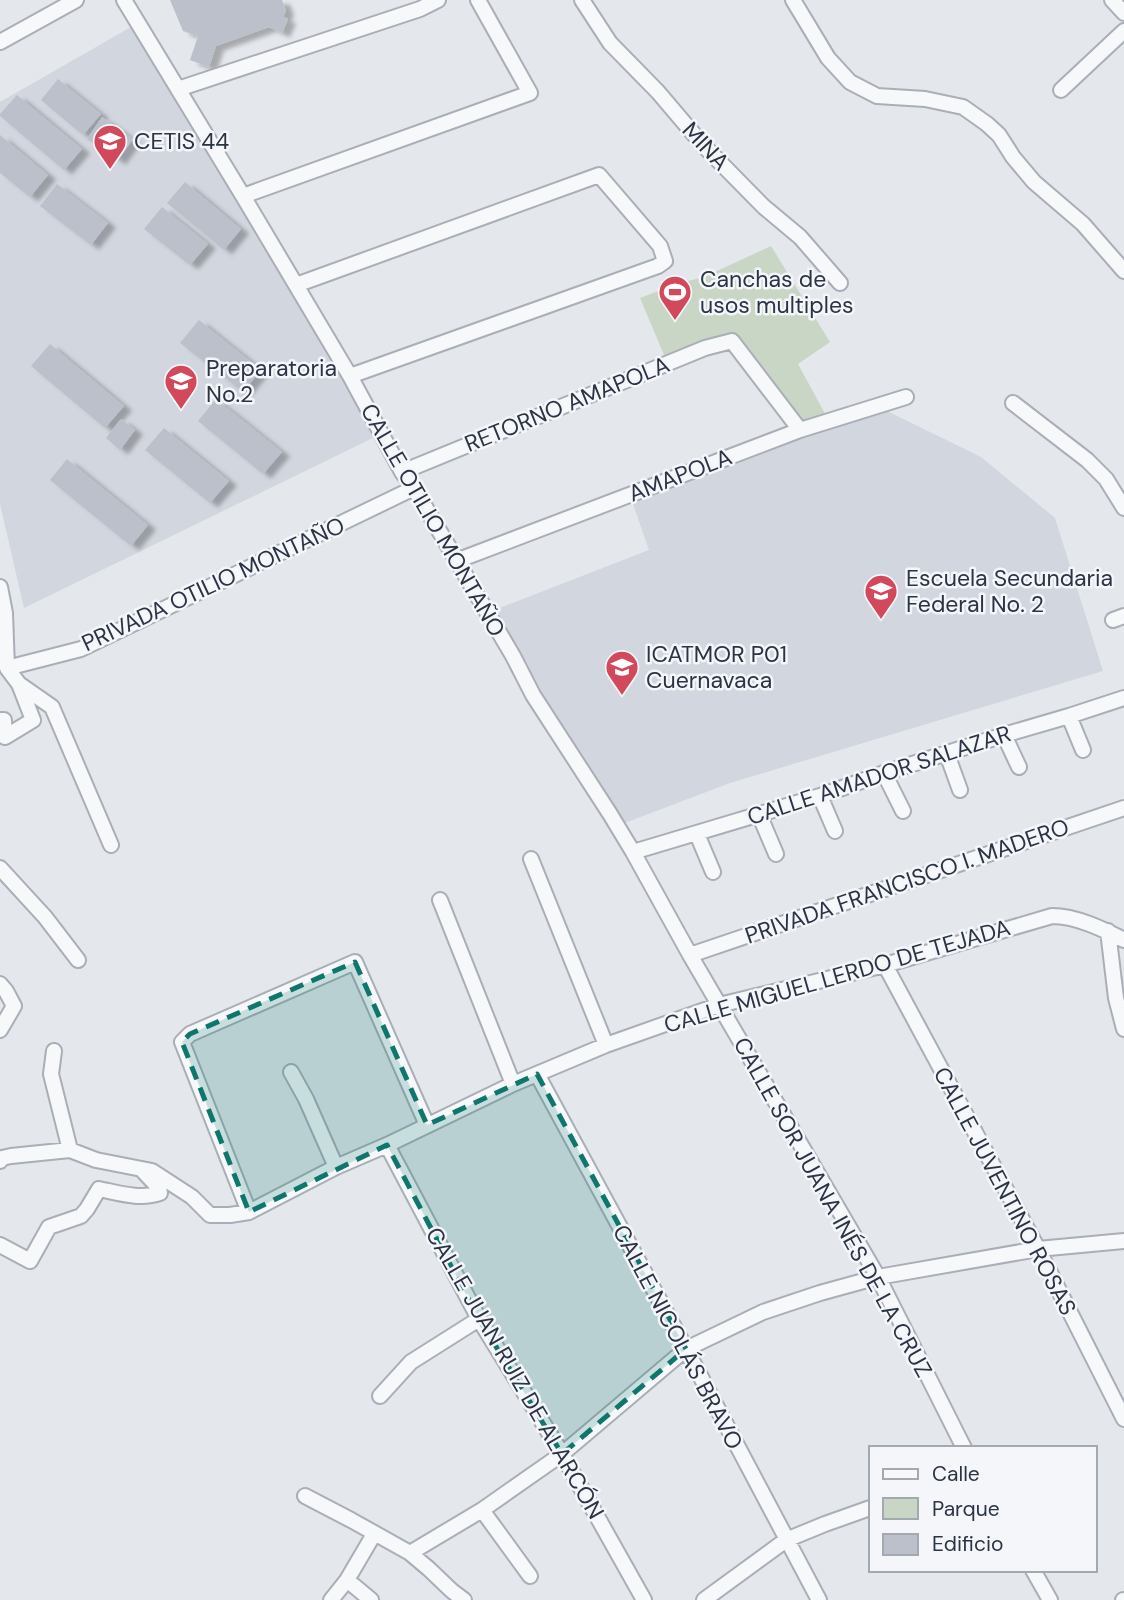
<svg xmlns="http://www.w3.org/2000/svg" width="1124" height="1600" viewBox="0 0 1124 1600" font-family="'DM Sans',sans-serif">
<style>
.built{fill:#d2d6de}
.green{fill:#c9d6c5}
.building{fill:#bbc0ca;filter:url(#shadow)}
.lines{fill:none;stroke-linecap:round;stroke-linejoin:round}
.street-casing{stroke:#a9aeb7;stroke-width:18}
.street{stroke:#f7f8fa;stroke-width:14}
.marked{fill:#0f766e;fill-opacity:0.2;stroke:#0f766e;stroke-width:5;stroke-dasharray:14 9;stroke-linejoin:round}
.labels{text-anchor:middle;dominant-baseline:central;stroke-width:5;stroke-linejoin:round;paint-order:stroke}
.poi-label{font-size:23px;fill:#2b3445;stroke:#f4f6f9;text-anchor:start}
.street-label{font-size:23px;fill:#2b3445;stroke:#f4f6f9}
</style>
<defs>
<filter id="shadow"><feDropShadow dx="8" dy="4.5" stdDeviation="2" flood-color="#0004"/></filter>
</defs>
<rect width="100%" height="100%" fill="#e4e7ec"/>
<path class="built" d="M131,27L261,240L377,436L24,608L0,504V102Z
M885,410L981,457L1055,518L1103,671L730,783L622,824L492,611L649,550L631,498Z"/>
<path class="green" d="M771,246L830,342L798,364L829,421L800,430L732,342L667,362L640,298L680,283L704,277Z"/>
<path class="building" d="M170,0H282L286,11L283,17L288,19L282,33L269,27L216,46L209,67L190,60L198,36L183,31Z
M58,79L101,114L83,135L41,100Z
M17,95L82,149L64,170L0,116V114Z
M102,117L133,139L118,160L87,139Z
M0,135L48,175L30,197L0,173Z
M185,182L241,229L224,250L167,203Z
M57,184L108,223L91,245L40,206Z
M162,207L208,244L190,265L144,229Z
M199,320L261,370L243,392L180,343Z
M50,344L124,406L105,428L31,366Z
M216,399L282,452L263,474L198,421Z
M121,419L135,430L120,450L106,438Z
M164,428L229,481L210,503L145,450Z
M67,459L148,525L131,546L50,480Z"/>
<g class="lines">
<defs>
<path id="street" d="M124,0L243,196L350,376L402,472L414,488L513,656L533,695L610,814L633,852L690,955L878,1277L964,1448
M582,0L610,43L658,92L703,145L764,207L800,237L840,283
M793,0L828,58L850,82L877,96L925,99L963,107L987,124L999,135L1013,157L1034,182L1083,224L1124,271
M1112,0L1124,13
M0,42L76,0
M178,89L420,9L438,0
M1061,90L1124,31
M243,196L530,93L478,0
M296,285L599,175L660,246L665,261L658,266L350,376
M1013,403L1087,460L1106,479L1124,508
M402,472L705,348L732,341L800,430
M456,561L800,430L906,397
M0,587L5,613L7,668L19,684L33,720L5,737L4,720H0
M1113,620L1124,616
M7,668L81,649L414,488
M19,684L52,707L111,845
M1069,716L1083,750
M1004,735L1019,767
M947,754L960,790
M884,773L903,811
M820,796L835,831
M759,814L776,854
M697,834L713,872
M633,852L820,796L884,773L1004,735L1069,716L1124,698
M531,859L606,1045
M0,868L45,917L78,960
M440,900L513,1084
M1108,931L1116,998L1124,1029
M690,955L1124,808
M885,965L1038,1249L1124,1419
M0,984L6,991L14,1006L0,1030
M54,1051L51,1074L70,1150
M291,1072L306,1099L336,1167
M537,1074L686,1349L819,1600
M387,1145L479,1319L562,1454L644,1600
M0,1161L2,1158L11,1156L70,1150L96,1160L152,1171L192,1197L210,1215H230L249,1212L336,1167L387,1145L513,1084L606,1045L719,1005L885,965L1052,916C1076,916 1103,929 1124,940
M249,1212L182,1042L190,1034L355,962L427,1125
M0,1245L30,1261L49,1227L81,1216L87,1209L99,1189C119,1193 140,1200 160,1193L159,1188L143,1171
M380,1396L411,1362L479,1319
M305,1496L351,1520L410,1553L429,1569L452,1591L464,1600
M482,1510L530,1576
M410,1553L482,1510L562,1454L686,1349L763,1312L820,1293L878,1277L1038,1249L1124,1241
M1033,1570L1050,1600
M347,1580L371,1600
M331,1600L347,1580L374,1534
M704,1600L786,1540L825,1524L870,1508
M1123,1600H1124"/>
</defs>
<use href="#street" class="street-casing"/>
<use href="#street" class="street"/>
</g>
<path class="marked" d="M355,962L427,1125L537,1074L686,1349L562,1454L479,1319L387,1145L249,1212L182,1042L190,1034Z"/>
<defs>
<symbol id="school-pin" viewBox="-11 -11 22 30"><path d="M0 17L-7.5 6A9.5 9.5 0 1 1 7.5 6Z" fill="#d1495b" stroke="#f4f6f9"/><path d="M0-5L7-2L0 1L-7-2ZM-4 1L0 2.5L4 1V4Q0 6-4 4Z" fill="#fff"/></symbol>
<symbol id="stadium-pin" viewBox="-11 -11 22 30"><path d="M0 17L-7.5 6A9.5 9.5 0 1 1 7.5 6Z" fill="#d1495b" stroke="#f4f6f9"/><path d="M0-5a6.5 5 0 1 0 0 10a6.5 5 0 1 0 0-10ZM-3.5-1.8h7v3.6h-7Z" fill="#fff"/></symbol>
</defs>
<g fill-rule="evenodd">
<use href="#school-pin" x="91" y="122" width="38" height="52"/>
<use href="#stadium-pin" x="656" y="273" width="38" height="52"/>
<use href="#school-pin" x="162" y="362" width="38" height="52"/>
<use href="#school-pin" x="862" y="572" width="38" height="52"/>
<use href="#school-pin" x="603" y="648" width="38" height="52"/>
</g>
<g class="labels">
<g class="poi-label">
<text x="134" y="141">CETIS 44</text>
<text x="700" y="279">Canchas de<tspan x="700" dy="26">usos multiples</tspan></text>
<text x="206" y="368">Preparatoria<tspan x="206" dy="26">No.2</tspan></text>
<text x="906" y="578">Escuela Secundaria<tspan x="906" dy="26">Federal No. 2</tspan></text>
<text x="646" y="654">ICATMOR P01<tspan x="646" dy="26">Cuernavaca</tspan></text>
</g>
<g class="street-label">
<text transform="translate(706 146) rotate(47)">MINA</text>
<text transform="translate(567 404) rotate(-22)">RETORNO AMAPOLA</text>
<text transform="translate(680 475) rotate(-21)">AMAPOLA</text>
<text transform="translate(433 520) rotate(60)">CALLE OTILIO MONTAÑO</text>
<text transform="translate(213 584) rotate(-25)">PRIVADA OTILIO MONTAÑO</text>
<text transform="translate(879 775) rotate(-18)">CALLE AMADOR SALAZAR</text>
<text transform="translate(907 881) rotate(-19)">PRIVADA FRANCISCO I. MADERO</text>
<text transform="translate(837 976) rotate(-16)">CALLE MIGUEL LERDO DE TEJADA</text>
<text transform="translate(1005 1191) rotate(62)">CALLE JUVENTINO ROSAS</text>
<text transform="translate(833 1207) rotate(61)">CALLE SOR JUANA INÉS DE LA CRUZ</text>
<text transform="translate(678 1337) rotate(62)">CALLE NICOLÁS BRAVO</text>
<text transform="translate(515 1373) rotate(60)">CALLE JUAN RUIZ DE ALARCÓN</text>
</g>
</g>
<rect x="869" y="1446" width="228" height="126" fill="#f4f6f9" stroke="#a4a8b1" stroke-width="2"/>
<rect x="883" y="1469" width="35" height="10" fill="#f7f8fa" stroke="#a4a8b1" stroke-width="2"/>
<text x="932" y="1481" font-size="21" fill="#2b3445">Calle</text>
<rect x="883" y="1498" width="35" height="21" fill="#c9d6c5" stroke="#a4a8b1" stroke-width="2"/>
<text x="932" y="1516" font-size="21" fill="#2b3445">Parque</text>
<rect x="883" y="1534" width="35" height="21" fill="#bbc0ca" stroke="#a4a8b1" stroke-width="2"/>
<text x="932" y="1551" font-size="21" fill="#2b3445">Edificio</text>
</svg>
